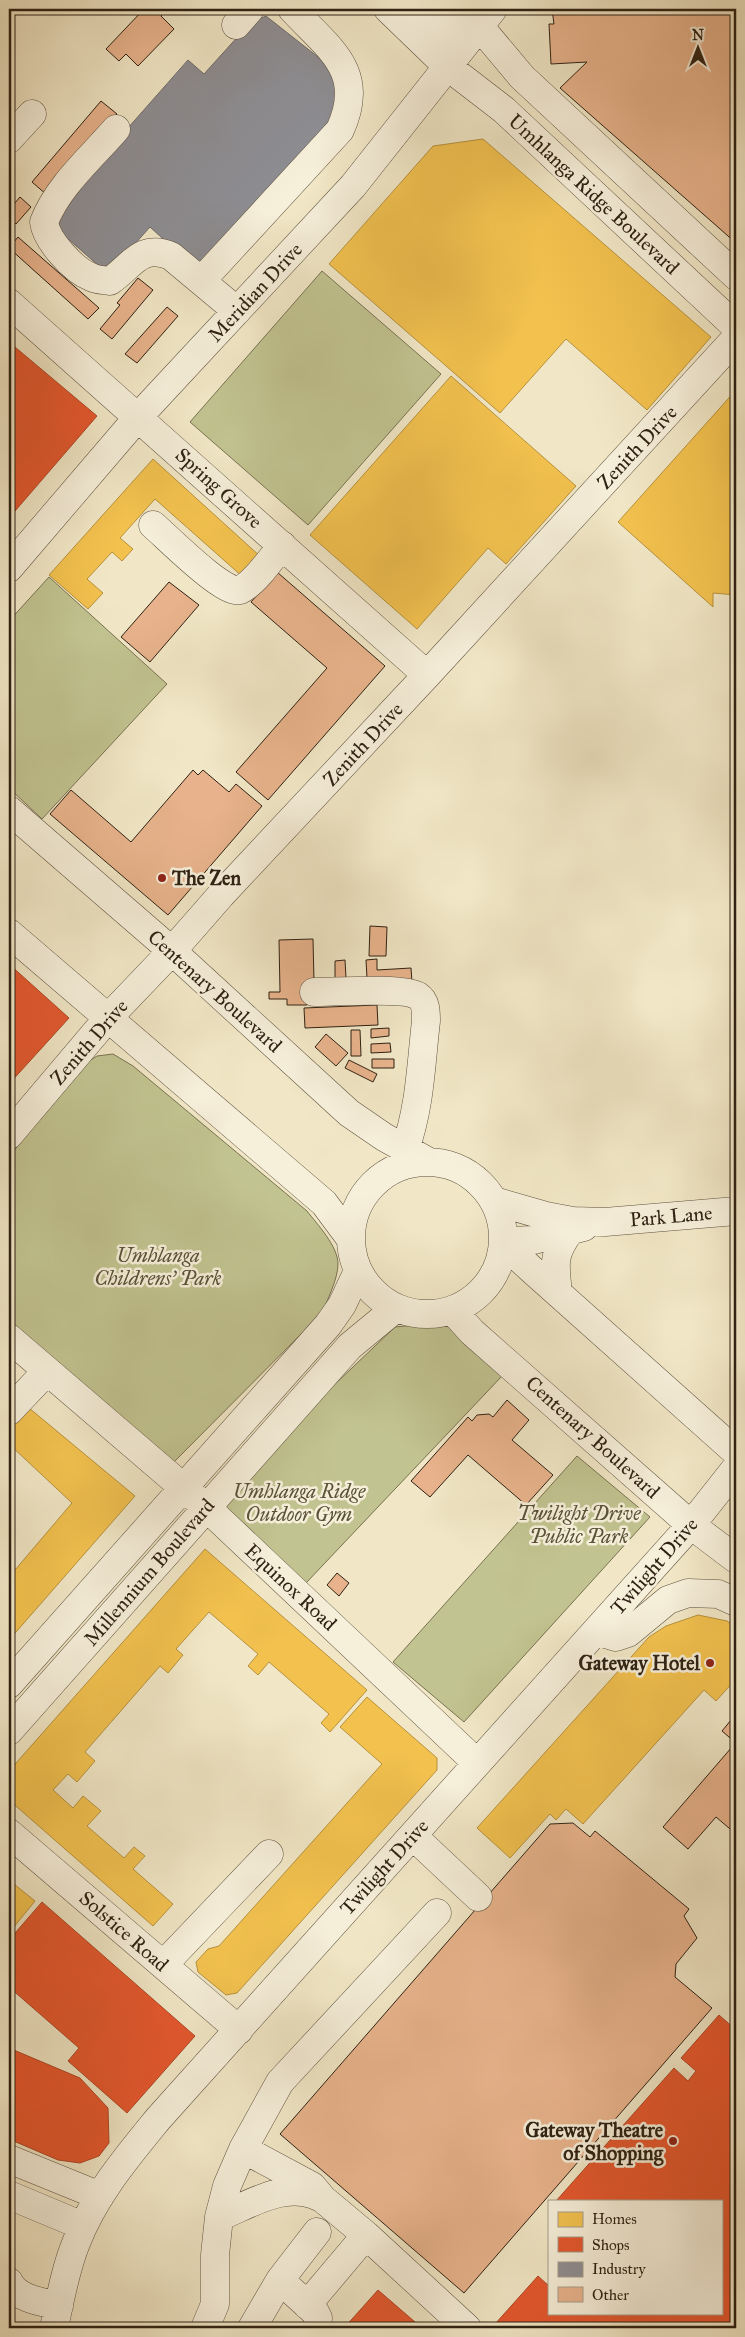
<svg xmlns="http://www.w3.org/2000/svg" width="745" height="2337" viewBox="0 0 745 2337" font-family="'IM FELL Great Primer',serif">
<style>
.green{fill:#c1c390;stroke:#787252}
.homes{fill:#f2c14e;stroke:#b7913c}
.shops{fill:#e4572e;stroke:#ad4726}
.industry{fill:#8d8d92;stroke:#706d6c}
.building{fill:#e8b38c;stroke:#2e2113}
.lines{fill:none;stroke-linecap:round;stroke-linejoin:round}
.minor-casing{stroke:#5f5240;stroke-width:29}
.minor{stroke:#f6efda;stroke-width:28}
.poi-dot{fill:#8f2418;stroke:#f6efda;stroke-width:2}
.labels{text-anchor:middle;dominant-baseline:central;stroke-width:5;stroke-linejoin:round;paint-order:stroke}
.street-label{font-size:20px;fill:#2e2113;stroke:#f6efda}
.poi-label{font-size:20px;font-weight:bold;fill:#2e2113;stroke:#f6efda;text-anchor:end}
.park-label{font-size:20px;font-style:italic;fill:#5a5238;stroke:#f6efda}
</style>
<rect width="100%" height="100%" fill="#f1e7c6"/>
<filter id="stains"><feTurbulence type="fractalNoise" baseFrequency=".004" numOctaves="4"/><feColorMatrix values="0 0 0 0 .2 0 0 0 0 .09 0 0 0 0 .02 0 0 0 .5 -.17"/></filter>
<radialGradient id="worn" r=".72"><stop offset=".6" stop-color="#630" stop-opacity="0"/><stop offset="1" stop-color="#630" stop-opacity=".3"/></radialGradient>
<path class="green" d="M322,271L441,374L308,525L190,422Z
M49,577L167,684L42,819L9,788V621Z
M113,1054L133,1066L307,1211C317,1224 338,1246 338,1264C338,1279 328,1297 323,1312L174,1462L9,1322V1157L81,1066L97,1056Z
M445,1322L503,1375L306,1583L206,1507L395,1327Z
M577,1456L650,1517L464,1722L393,1662Z"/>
<path class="homes" d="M483,139L711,337L647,410L566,339L500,413L329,264L433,146Z
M451,376L576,486L506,564L488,548L417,629L310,535Z
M736,390V595L713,593V607L618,522Z
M153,459L262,558L244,578L155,499L120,538L133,549L122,561L112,552L87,579L103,593L88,609L49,575Z
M23,1403L135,1496L9,1640V1577L72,1503L9,1444V1417Z
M205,1549L367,1690L330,1732L321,1723L329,1714L269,1662L258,1675L248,1666L258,1654L209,1612L176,1649L183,1655L168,1673L160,1666L85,1752L95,1761L77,1782L68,1774L53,1790L73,1808L83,1796L101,1811L87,1826L124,1858L134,1847L145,1856L133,1869L173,1904L153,1926L9,1800V1771Z
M698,1615L727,1621L736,1627V1679L716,1701L704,1690L583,1824L566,1809L556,1820L550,1814L510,1858L477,1828L649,1637L666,1626Z
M367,1697L437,1758V1770L237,1993L226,1995L198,1972L196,1962L208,1949L219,1946L382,1764L340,1727Z
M9,1880L35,1901L9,1933Z"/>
<path class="shops" d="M9,342L97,416L9,518Z
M9,964L69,1018L9,1084Z
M42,1902L195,2036L127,2113L68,2061L79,2048L9,1987V1940Z
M719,2015L735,2029L736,2028V2328H500L495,2324L538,2276L549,2286V2313H721V2201H556L674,2068L688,2081L696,2071L681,2058Z
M9,2048L80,2078L108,2108L109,2143L99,2156L80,2163L58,2160L9,2139Z
M378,2290L422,2328H344Z"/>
<path class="industry" d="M266,16L332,68L338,108L329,125L198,271L150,227L108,274L50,223L78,192L74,189L188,60L204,74L251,22Z"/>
<path class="building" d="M144,9H167L161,16L174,29L138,66L126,54L119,61L106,49Z
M552,9H736V243L560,88L587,62L551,64L549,24H554Z
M101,101L117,114L47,195L32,182Z
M20,197L31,207L16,224L9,218V210Z
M18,237L99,308L88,319L9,248Z
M138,278L153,290L112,339L100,329L120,305L117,303Z
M167,307L178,316L137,363L125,354Z
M277,572L385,666L268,800L236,772L327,668L251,602Z
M169,582L199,605L150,662L121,637Z
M193,770L198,775L203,770L229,792L236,784L262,806L168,915L50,814L71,790L131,842Z
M370,926L387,927L386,956H369Z
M313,939L314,982H307V1005H287V999H269V992H280L279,940Z
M377,959V970L411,968L412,982L367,978L366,960Z
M345,960L346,978L335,979V961Z
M377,1005L378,1025L305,1028L304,1008Z
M389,1028V1036L371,1038V1029Z
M351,1030H360L361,1056H351Z
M326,1034L348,1053L336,1066L315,1047Z
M390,1043L391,1052L371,1053V1044Z
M372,1059H394V1068H372Z
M349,1060L377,1074L373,1082L345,1068Z
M507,1400L529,1420L512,1440L553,1475L526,1505L468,1455L430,1497L411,1481L468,1417L472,1421L477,1415L489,1414L493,1417Z
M337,1573L349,1583L339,1596L327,1585Z
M736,1714V1743L722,1731Z
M732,1747L736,1751V1834L716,1817L688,1849L663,1827Z
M573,1823L590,1837L595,1831L689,1909L684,1916L697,1938L676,1964L675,1977L712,2008L464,2293L280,2134L550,1824Z"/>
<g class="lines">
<defs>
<path id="minor" d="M388,9L447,66L504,110L736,327
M425,9L464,44
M465,9L522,77L736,276
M236,25L250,9
M116,129C91,158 58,186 44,222C46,240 73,270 91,277C96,280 104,280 110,281C132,266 141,243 171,256L237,311
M9,139L32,114
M202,280L340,130C367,71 329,49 292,9
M9,303L427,675
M153,525C166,536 225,596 240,590C255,583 272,558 282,545
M9,568L139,416L353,186L493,9
M9,810L172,951L349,1113L384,1137L429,1162
M9,933L324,1203L350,1238
M314,992C334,992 405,987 418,996C426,1001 426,1012 426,1021C421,1064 420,1108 405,1149
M9,1135L108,1018L172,951L221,895L427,675L736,338
M351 1238a76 76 0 1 1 152 0a76 76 0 1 1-152 0Z
M494,1201L546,1216L573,1221L605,1222L736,1211
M505,1241L534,1240L584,1227
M503,1249L518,1257L531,1269L736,1452
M558,1293C555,1264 552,1255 570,1231
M453,1311L472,1332L691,1525L736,1559
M9,1338L206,1507L477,1763
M9,1411L47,1371
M596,1631L616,1637L628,1633L668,1600L688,1593L718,1594L736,1602
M9,1684L328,1325L342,1305L358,1271
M9,1731L350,1346L396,1308
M9,1833L239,2030
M413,1836L478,1897
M163,1965L269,1854
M243,2149L312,2186L323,2199L366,2235L467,2328
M9,2159L100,2196
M9,2195L83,2226
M219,2217C251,2204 284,2181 319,2197
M280,2280L317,2232
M9,2282C17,2299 42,2302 59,2306
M307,2305L366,2235
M54,2328C60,2300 65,2270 76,2243C94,2196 127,2157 158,2119L691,1525L736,1468
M205,2328L215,2304V2255L219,2217L227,2186L243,2149L280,2082L437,1913
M252,2328L280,2280L315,2312L318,2318"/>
</defs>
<use href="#minor" class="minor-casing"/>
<use href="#minor" class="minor"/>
</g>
<g class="poi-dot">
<circle cx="162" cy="878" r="5"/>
<circle cx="710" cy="1663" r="5"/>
<circle cx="673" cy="2141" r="5"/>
</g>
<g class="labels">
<g class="street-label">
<text transform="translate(594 194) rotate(43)">Umhlanga Ridge Boulevard</text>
<text transform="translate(255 292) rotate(-47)">Meridian Drive</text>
<text transform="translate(637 447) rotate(-47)">Zenith Drive</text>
<text transform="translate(219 488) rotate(42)">Spring Grove</text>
<text transform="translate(363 744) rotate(-47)">Zenith Drive</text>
<text transform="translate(215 991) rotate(42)">Centenary Boulevard</text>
<text transform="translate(89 1042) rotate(-49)">Zenith Drive</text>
<text transform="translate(671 1216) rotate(-5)">Park Lane</text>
<text transform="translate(593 1437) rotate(42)">Centenary Boulevard</text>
<text transform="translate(654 1566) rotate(-49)">Twilight Drive</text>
<text transform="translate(149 1572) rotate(-49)">Millennium Boulevard</text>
<text transform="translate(291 1587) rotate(43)">Equinox Road</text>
<text transform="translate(384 1867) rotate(-48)">Twilight Drive</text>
<text transform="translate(124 1931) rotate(41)">Solstice Road</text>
</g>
<g class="poi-label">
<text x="172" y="878" text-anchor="start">The Zen</text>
<text x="700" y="1663">Gateway Hotel</text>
<text x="663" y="2130">Gateway Theatre<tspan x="663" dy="23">of Shopping</tspan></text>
</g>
<g class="park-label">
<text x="158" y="1255">Umhlanga<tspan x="158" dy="23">Childrens' Park</tspan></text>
<text x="299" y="1491">Umhlanga Ridge<tspan x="299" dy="23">Outdoor Gym</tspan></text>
<text x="579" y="1513">Twilight Drive<tspan x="579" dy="23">Public Park</tspan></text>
</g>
</g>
<rect width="745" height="2337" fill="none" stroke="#f1e7c6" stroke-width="30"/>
<rect x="10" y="10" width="725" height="2317" fill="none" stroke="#2e2113" stroke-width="2.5"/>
<rect x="15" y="15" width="715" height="2307" fill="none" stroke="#2e2113"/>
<rect x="548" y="2200" width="175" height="115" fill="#f6efda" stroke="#a69d8a"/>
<rect x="558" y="2212" width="25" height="15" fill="#f2c14e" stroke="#a69d8a"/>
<text x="592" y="2224" font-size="15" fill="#2e2113">Homes</text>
<rect x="558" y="2237" width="25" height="15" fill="#e4572e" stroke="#a69d8a"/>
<text x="592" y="2250" font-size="15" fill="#2e2113">Shops</text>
<rect x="558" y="2262" width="25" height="15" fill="#8d8d92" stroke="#a69d8a"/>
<text x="592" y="2274" font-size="15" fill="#2e2113">Industry</text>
<rect x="558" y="2287" width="25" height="15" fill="#e8b38c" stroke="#a69d8a"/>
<text x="592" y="2300" font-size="15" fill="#2e2113">Other</text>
<g transform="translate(698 48)" stroke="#f6efda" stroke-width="4" paint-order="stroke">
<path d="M0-4L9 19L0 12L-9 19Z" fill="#2e2113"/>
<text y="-8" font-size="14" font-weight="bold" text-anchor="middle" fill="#2e2113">N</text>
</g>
<rect width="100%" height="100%" filter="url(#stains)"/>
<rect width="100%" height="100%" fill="url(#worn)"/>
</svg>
